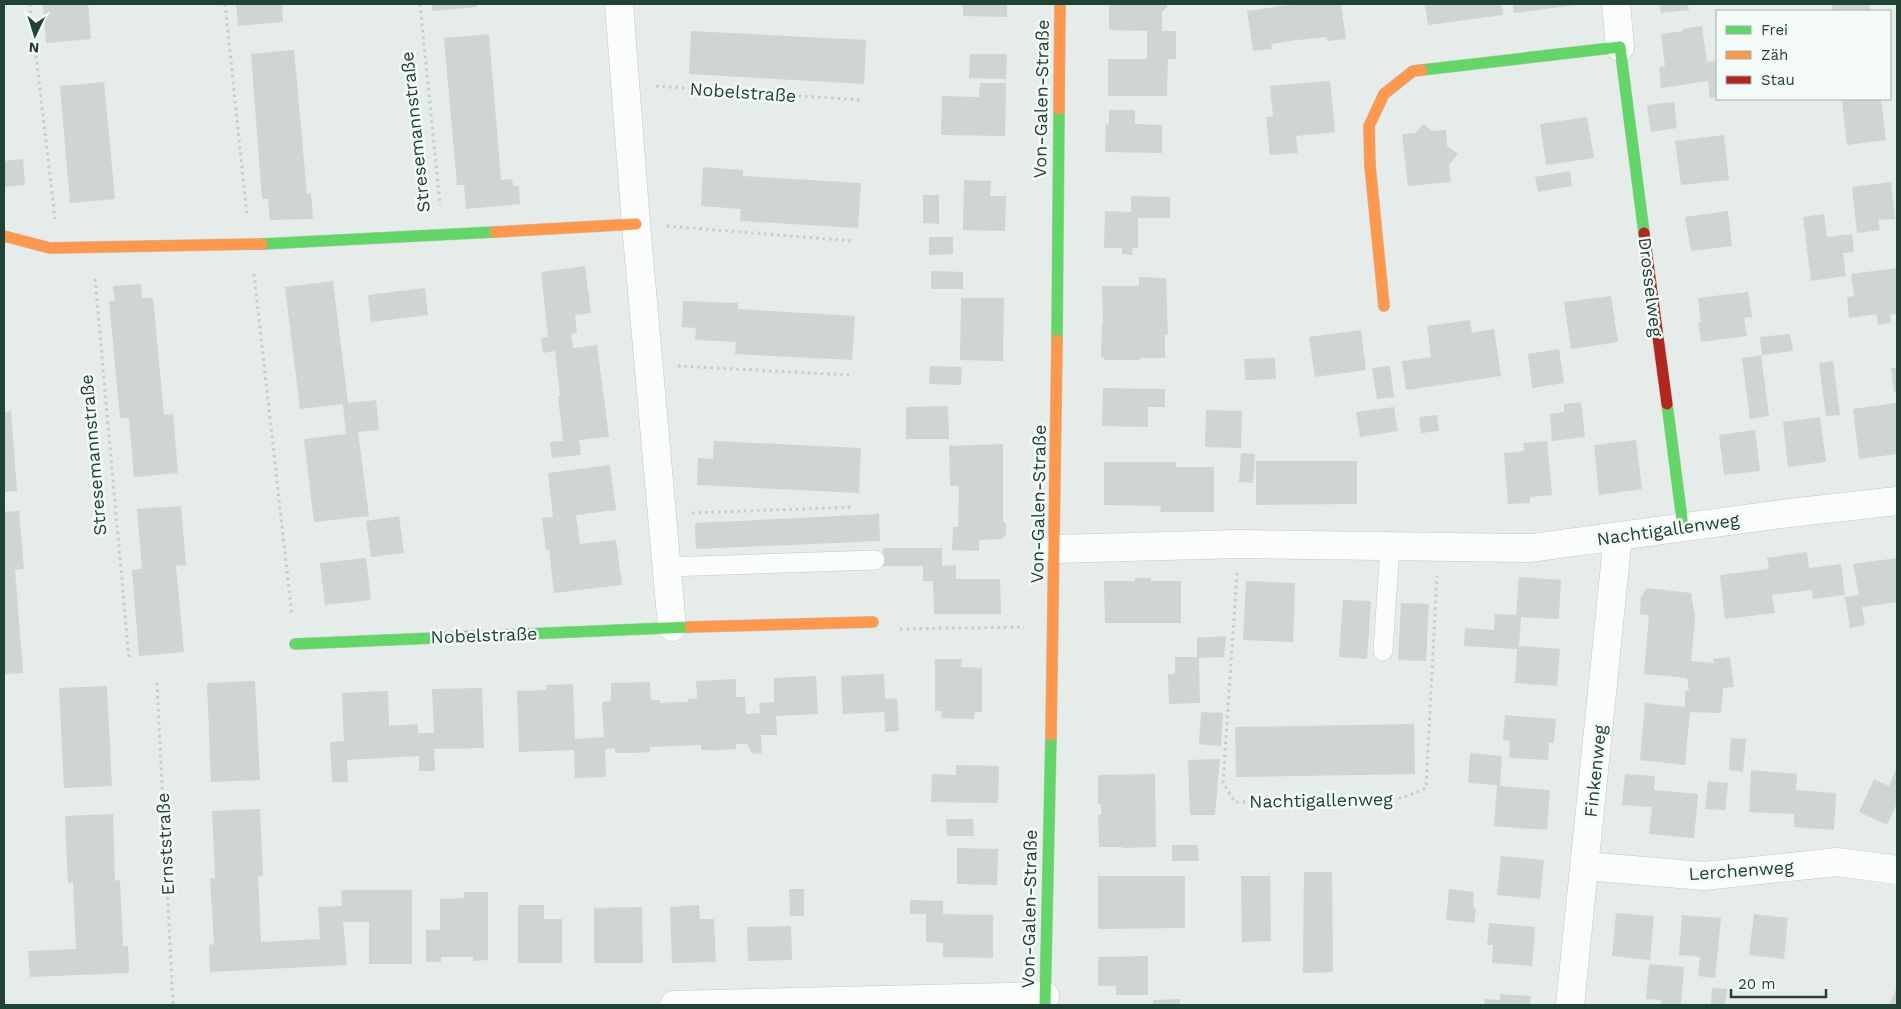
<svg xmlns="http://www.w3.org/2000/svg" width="1901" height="1009" viewBox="0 0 1901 1009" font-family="'Work Sans',sans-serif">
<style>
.building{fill:#ced5d2}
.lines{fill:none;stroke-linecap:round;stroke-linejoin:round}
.lane-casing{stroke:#c3c9c6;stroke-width:20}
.street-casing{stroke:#c3c9c6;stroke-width:29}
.fast-casing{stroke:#bfc8c4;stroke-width:12}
.slow-casing{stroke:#bfc8c4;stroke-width:12}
.jam-casing{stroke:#bfc8c4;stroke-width:12}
.path{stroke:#c4cfc9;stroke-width:3;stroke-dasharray:2.5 4;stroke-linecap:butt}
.lane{stroke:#fbfcfc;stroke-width:19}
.street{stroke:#fbfcfc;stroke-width:28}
.fast{stroke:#63d668;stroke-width:11}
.slow{stroke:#ff974d;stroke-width:11}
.jam{stroke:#b3261e;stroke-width:11}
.labels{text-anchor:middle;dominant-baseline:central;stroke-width:5;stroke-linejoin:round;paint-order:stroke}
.street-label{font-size:18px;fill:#204334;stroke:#f4faf7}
</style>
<rect width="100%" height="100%" fill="#e6ece9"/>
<path class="building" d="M43,4H88L91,39L46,43Z
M236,4H282L283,22L238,26Z
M432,4H477V7L432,11Z
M963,4H1007V17L963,16Z
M1109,4H1167V7L1162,12V31H1176V59H1168L1167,96H1108V59H1147V31L1109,30Z
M1297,4H1341L1346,39L1327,41L1326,37L1298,40L1271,44L1272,49L1253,51L1247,11Z
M1425,4H1502L1503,15L1428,25Z
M1513,4H1576V5L1514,13Z
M1659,4H1688L1689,10L1661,13Z
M1832,4H1869L1870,11H1833Z
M1702,26L1707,62L1717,60V97L1710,98L1708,81L1661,88L1659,67L1665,66L1661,34L1683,31L1682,29Z
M691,31L866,40L864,84L689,74Z
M489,34L501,180L512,179L513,186H519L520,204L466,209L464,185H457L444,38Z
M294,50L307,194L311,193L313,219L270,220L268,199H262L251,54Z
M970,54H1007L1006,79L969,78Z
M1330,81L1335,132L1296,136L1298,153L1270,155L1266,117L1273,116L1270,86Z
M104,82L115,199L70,203L60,86Z
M980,83H1006L1005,136L941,135L942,96L979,97Z
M1864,99H1881L1886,140L1847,145L1842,101Z
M1674,102L1677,128L1651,132L1647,105Z
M1109,110H1135V124L1162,125V153L1105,152L1106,124L1109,125Z
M1587,117L1594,158L1546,165L1540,124Z
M1423,124L1432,131L1446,130L1447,146L1458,154L1449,165L1451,182L1408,186L1402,134L1416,133Z
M1724,135L1729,180L1681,185L1675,141Z
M23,159L25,185L4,187V161Z
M703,167L743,170V176L861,183L858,228L740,221L741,209L701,206Z
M1570,171L1572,186L1538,192L1535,177Z
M964,180L991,181L990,196H1006L1005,231L963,230Z
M1891,182L1895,219L1878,220L1880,230L1857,233L1852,187Z
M923,195H939V224L923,223Z
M1131,196L1170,197V218H1138V248H1132L1133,255L1122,254V248H1104L1105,211L1131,212Z
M1728,211L1732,246L1691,251L1685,217Z
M1824,214L1827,237L1852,234L1854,252L1843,253L1846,276L1811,281L1803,217Z
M929,237H953V254L929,255Z
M585,266L591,313L575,315L577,333L571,334L573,348L597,345L609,437L579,440L581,455L552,458L550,442L563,441L558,396H560L555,351L543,353L541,338L548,337L541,272Z
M1897,268V314L1890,315L1891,323L1878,325L1877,314L1849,318L1847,297L1854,296L1851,274Z
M931,271L963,272V289H931Z
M1139,277L1166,278L1168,335L1165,334V358H1140V360H1104V358H1101L1102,324H1103L1102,286H1139Z
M333,281L348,403L376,400L379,430L358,432L369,516L314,522L304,439L346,434L343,404L300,409L285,287Z
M141,284L142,298H153L164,415L173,414L178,473L134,477L129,418H120L109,301H115L113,286Z
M425,288L428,315L371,322L368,295Z
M1748,292L1752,317L1744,318L1747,336L1701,342L1698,323H1701L1698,298Z
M1611,296L1618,342L1571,349L1564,302Z
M961,298H1004L1003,361L960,360Z
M683,301L738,303V309L855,316L852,360L735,354L736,342L695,340L696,328L682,327Z
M1470,320L1472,333L1494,329L1501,376L1406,390L1402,361L1431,357L1427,326Z
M1361,330L1366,370L1315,377L1309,337Z
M1790,334L1793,351L1762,355L1760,337Z
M1559,349L1564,383L1532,388L1528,354Z
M1761,355L1769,416L1750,419L1742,358Z
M1275,358L1276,379L1245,380L1244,359Z
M1833,361L1840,415L1826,416L1819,363Z
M930,366L962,367L961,385L929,384Z
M1390,366L1394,397L1377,399L1372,368Z
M1891,368H1897V392H1894Z
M1103,388L1165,389V407H1148V427L1102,426Z
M1581,402L1585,437L1552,441L1550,414L1564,412V404Z
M1896,403L1897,454L1859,459L1853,409Z
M948,406L949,439H906V407Z
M1394,407L1398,431L1360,437L1356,412Z
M1206,410L1242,411L1241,448L1205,447Z
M11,411L17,491L4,492V412Z
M1437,415L1439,431L1421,433L1419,417Z
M1820,417L1826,462L1788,467L1783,422Z
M1755,430L1760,471L1724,475L1719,435Z
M1636,440L1642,489L1599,495L1594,445Z
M714,441L861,448L859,493L697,485L698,458L713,459Z
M1547,441L1552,495L1530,497V503L1508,504L1504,453L1524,451L1523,443Z
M1003,444V521L1006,524V534L1002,539L979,540V551L952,550L953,527H958L959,486H950L949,446Z
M1241,453L1255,454L1253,483L1239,482Z
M1256,461H1357V504L1256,505Z
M1104,462H1176V467H1214V512H1160L1161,506L1104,505Z
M610,465L616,510L576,515L580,544L616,540L622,585L554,593L549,549L546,550L542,518L553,517L548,473Z
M181,506L186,565L176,566L184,652L139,656L132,570L142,569L137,509Z
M19,511L24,569L15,570L23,673L4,674V512Z
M879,514L880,541L696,549L695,523Z
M399,516L404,553L371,557L366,521Z
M883,548H942V566L956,565V579H1000L1001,614H934L933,581H923V566H883Z
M1807,552L1809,568L1841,564L1845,595L1813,599L1812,590L1772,595L1775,613L1725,619L1720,575L1769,569L1767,558Z
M366,558L371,600L325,605L320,563Z
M1897,558V602L1862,607L1865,625L1850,628L1845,597L1859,595L1853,564Z
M1519,577L1561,580L1559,619L1521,617L1519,646L1560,649L1557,686L1515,683L1517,649L1464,646L1465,628L1494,630L1495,614L1516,615Z
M1135,578H1151V581H1181V623H1105L1104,581H1135Z
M1246,581L1295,583L1293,642L1243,640Z
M1647,588L1691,593L1695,618L1691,661L1714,663L1713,659L1730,657L1734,687L1723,688L1721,713L1690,712L1685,765L1640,760L1645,703L1685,707V691H1689L1687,678L1644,674L1649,615L1640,614L1641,597Z
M1343,600L1371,601L1367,659L1339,657Z
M1401,603L1429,604L1426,661L1398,660Z
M1226,636L1224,657L1199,658L1200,703L1169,704L1168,674H1175V657H1197V638Z
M935,659H962L961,667L982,668V712H975L974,719L941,718L942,711H935Z
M884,674L885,699L897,698L899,731L885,732L884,712L843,714L841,676Z
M816,676L818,714L776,716L777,735H761L762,753L752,754L747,744H736V749L718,750H701V745L650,747V752L633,753H615V748L605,749L606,777L575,778L574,750L519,752L517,691L546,690V685L573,684L575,739L604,737L602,702L611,701V683L650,682L651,700H660V703L674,702H688V699L697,698L696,681L736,679V697H745L746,714L760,713L759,703L774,702V678Z
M255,681L260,780L211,782L207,683Z
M107,686L112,786L64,788L59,688Z
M482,688L484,748L434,749L435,771H419V756L347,760L348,782H332L330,742L344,741L342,693L388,691L389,726L418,724V733H434L432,689Z
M1201,712L1223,713L1221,746L1199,744Z
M1505,715L1556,719L1554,743H1549L1548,760L1509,758L1510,741L1503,740Z
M1414,724L1415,774L1236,777L1235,727Z
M1731,738L1746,739L1743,772L1729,770Z
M1470,753L1502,756L1500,786L1550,790L1547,830L1494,826L1497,785L1468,783Z
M1220,759L1215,815H1190L1188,760Z
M956,765L999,766L998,803L931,802L932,774L956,775Z
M1897,767V803L1887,825L1859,812L1874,779L1889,786Z
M1751,770L1797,774L1796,790L1836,793L1834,830L1794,827V814L1749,812Z
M1155,774L1156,847L1122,848V847H1099L1098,815H1101V804H1098V775Z
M1625,774L1655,776L1654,790L1698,794L1694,838L1649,834L1652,807L1622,805Z
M1708,781L1728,783L1725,810L1705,809Z
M260,809L263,876H258L261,942L320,939L318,907L342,906L341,890H412V964H369V922H343L347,965L210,972L209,945L214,944L210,878H215L212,811Z
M113,814L115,881L120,880L123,946H128L129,973L30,977L28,951L76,949L73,882L68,883L65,816Z
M946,819H973L974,836H947Z
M1172,845H1198L1199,861H1172Z
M957,848L998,849L997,885L957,884Z
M1501,856L1544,860L1540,899L1497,895Z
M1304,872H1332L1333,972L1303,973Z
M1098,876H1185V928L1098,929Z
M1241,876H1270L1271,941L1242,942Z
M789,889H804V916H790Z
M1449,889L1474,892L1473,907L1476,908L1474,923L1446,920Z
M464,892H488V960L473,961V957H441V962H426V930H440V899L464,898Z
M910,900L943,901V914L993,915V958L943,957V943L926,942V914H910Z
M518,905H544V919H562V963H518Z
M699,905L700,919H714L716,962L672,963L670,907Z
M642,907L643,963H594V908Z
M1616,913L1654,916L1650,960L1612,956Z
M1754,914L1788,918L1784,959L1749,955Z
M1682,915L1721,918L1715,978L1698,976L1700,957L1679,955Z
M1489,923L1535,927L1532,966L1492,963L1493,945H1487Z
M791,926L792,960L748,961L747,927Z
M1148,956V995H1116V986H1098V957Z
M1649,964L1684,967L1681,1005H1661V1000L1646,999Z
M1897,987V1005H1889Z
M1712,988L1727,989L1725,1005H1711Z
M1500,994L1531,996L1530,1005H1484L1485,999L1500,1000Z
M1180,999V1005H1153V1000Z"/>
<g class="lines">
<defs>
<path id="lane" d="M667,567L875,560
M1383,651L1390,547"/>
<path id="street" d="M619,4L636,224L672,627
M1616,4L1620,47
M1055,549L1239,544L1531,548L1781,514L1897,501
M1585,866L1704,876L1837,862L1897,870
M674,1005L1045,996
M1570,1005L1618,536"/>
<path id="fast" d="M1422,70L1620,47L1644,233
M262,244L495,232
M1057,340L1059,109
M1667,404L1683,527
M295,644L690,627
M1045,1005L1051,735"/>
<path id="slow" d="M1059,109L1060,4
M495,232L636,224
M4,236L50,248L262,244
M1384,306L1370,166L1369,126L1384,94L1413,71L1422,70
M690,627L873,622
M1051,735L1057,340"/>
<path id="jam" d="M1644,233L1667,404"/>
</defs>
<use href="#lane" class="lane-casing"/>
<use href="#street" class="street-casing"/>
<use href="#fast" class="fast-casing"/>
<use href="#slow" class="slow-casing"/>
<use href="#jam" class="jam-casing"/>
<path class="path" d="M30,4L55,219
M225,4L247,216
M420,4L440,205
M656,86L860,100
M667,226L853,241
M254,274L292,616
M95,279L129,659
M678,366L850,375
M692,513L854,507
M1237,573L1223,783L1235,802L1402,798L1426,788L1437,576
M900,629L1024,627
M157,683L173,1005"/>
<use href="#lane" class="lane"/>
<use href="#street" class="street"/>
<use href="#fast" class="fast"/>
<use href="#slow" class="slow"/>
<use href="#jam" class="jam"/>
</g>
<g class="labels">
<g class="street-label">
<text transform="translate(743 92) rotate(4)">Nobelstraße</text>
<text transform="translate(1041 99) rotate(-89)">Von-Galen-Straße</text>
<text transform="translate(415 132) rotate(-96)">Stresemannstraße</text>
<text transform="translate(1651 287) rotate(83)">Drosselweg</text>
<text transform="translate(93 455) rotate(-95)">Stresemannstraße</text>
<text transform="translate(1038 504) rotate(-89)">Von-Galen-Straße</text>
<text transform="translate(1668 529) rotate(-8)">Nachtigallenweg</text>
<text transform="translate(484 635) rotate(-2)">Nobelstraße</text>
<text transform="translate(1595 771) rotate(-84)">Finkenweg</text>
<text transform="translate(1321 800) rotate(-1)">Nachtigallenweg</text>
<text transform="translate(165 844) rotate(-93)">Ernststraße</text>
<text transform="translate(1741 870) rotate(-4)">Lerchenweg</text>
<text transform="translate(1029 909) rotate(-89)">Von-Galen-Straße</text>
</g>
</g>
<rect width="1901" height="1009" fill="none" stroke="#204334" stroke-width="10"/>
<rect x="1716" y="10" width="175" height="90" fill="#f4faf7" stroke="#9fb1a9"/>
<rect x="1726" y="26" width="25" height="8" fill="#63d668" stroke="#9fb1a9"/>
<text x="1761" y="35" font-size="15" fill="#204334">Frei</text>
<rect x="1726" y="51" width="25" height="8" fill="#ff974d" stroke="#9fb1a9"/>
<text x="1761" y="60" font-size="15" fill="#204334">Zäh</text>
<rect x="1726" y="76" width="25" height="8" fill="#b3261e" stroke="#9fb1a9"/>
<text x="1761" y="85" font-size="15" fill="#204334">Stau</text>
<g transform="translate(35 35) rotate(184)" stroke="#f4faf7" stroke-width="4" paint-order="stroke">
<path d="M0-4L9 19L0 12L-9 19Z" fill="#204334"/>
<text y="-8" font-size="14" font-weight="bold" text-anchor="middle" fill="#204334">N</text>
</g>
<path d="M1731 989v8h95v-8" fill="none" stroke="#204334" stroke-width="2.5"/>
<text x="1738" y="989" font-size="15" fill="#204334" stroke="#f4faf7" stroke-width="4" paint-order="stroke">20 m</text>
</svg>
